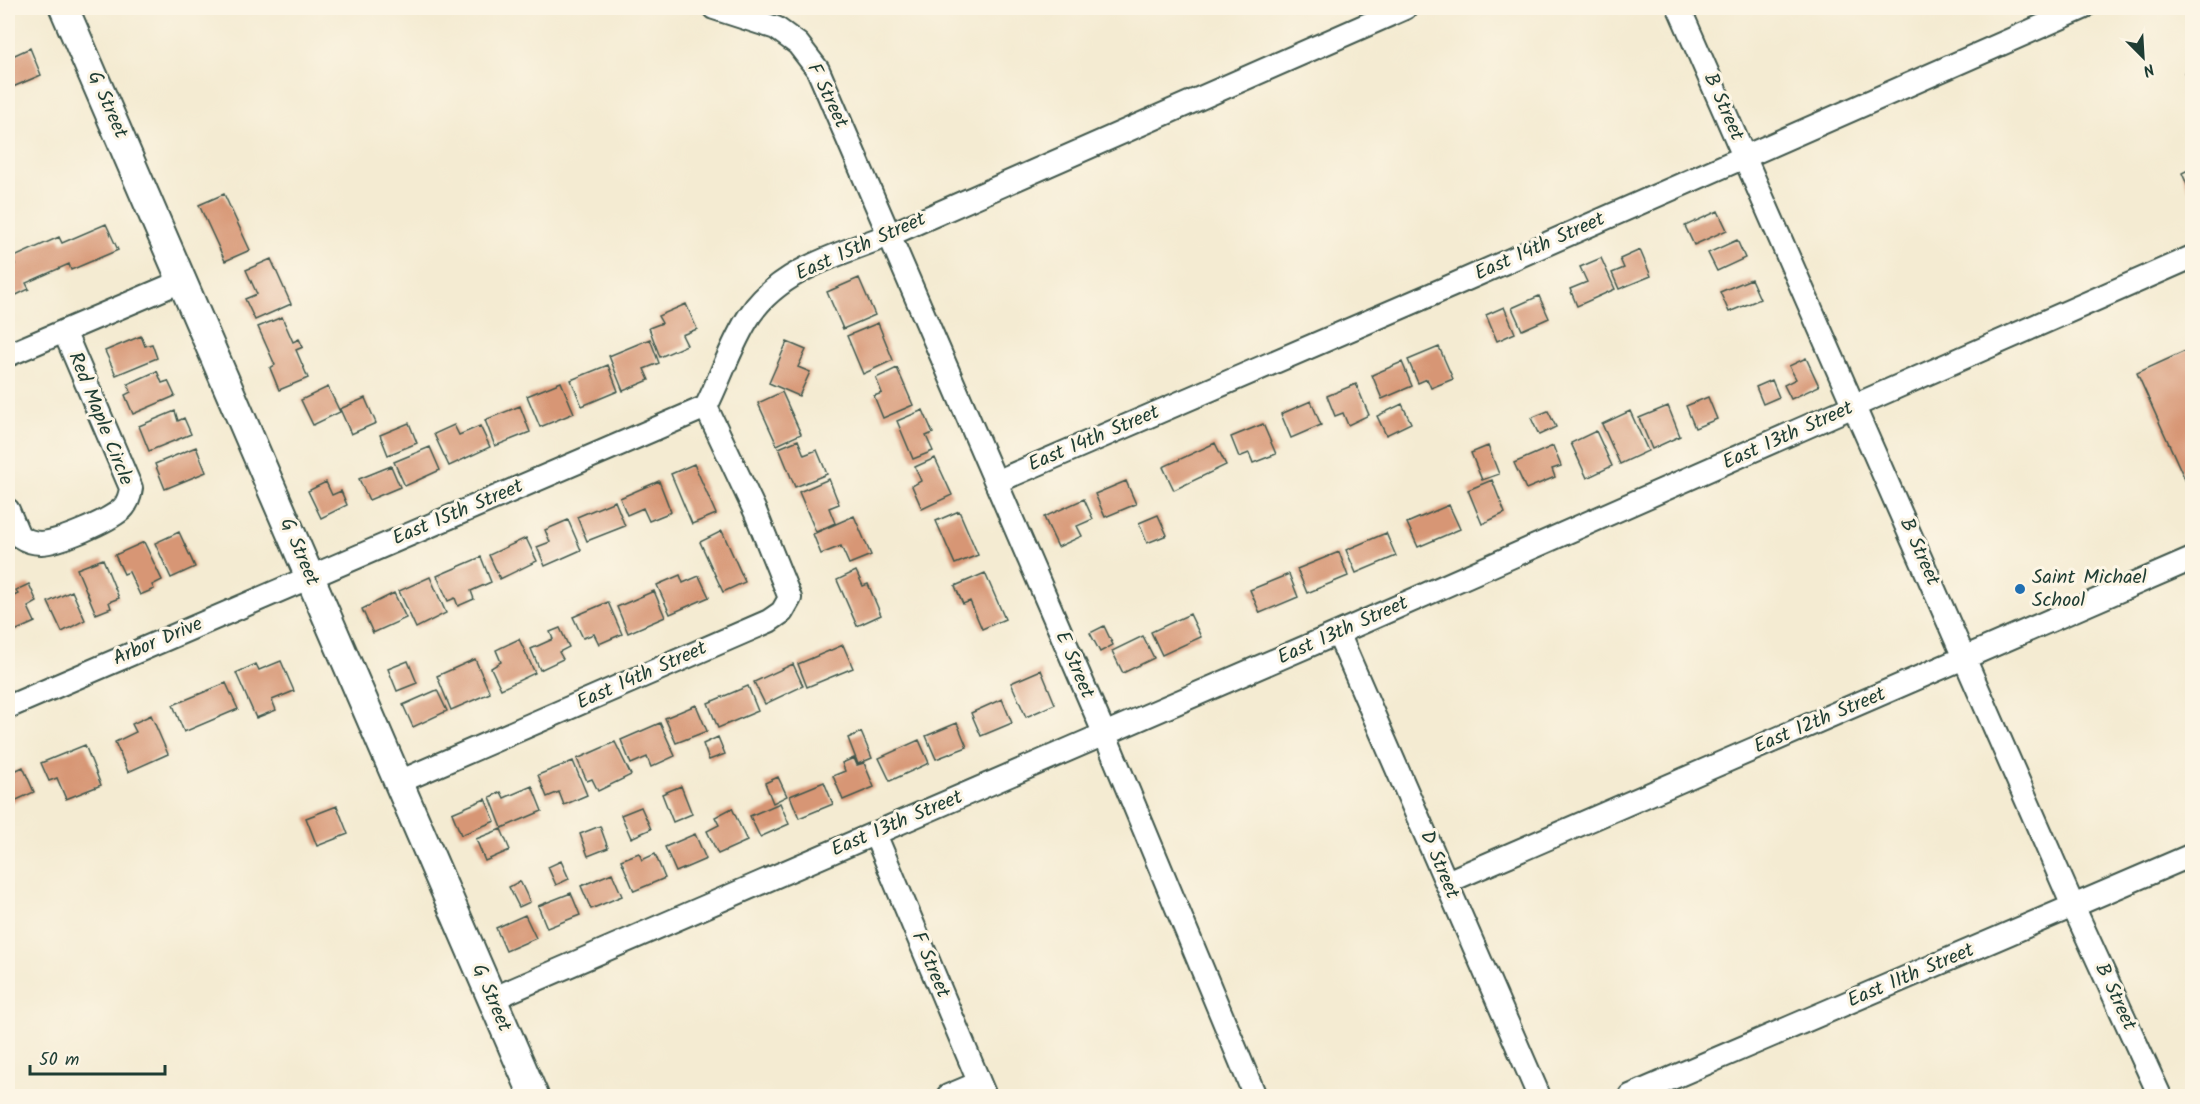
<svg xmlns="http://www.w3.org/2000/svg" width="2200" height="1104" viewBox="0 0 2200 1104" font-family="Kalam,sans-serif">
<style>
.building{fill:#d79675}
.lines{fill:none;stroke-linecap:round;stroke-linejoin:round}
.minor-casing{stroke:#3f574c;stroke-width:26}
.major-casing{stroke:#3f574c;stroke-width:32}
.minor{stroke:#fff;stroke-width:22}
.major{stroke:#fff;stroke-width:28}
.poi-dot{fill:#1f6fb2;stroke:#fcf5e5;stroke-width:2}
.labels{text-anchor:middle;dominant-baseline:central;stroke-width:6;stroke-linejoin:round;paint-order:stroke}
.street-label{font-size:20px;fill:#1f3d34;stroke:#fcf5e5}
.poi-label{font-size:20px;fill:#1f3d34;stroke:#fcf5e5;text-anchor:start}
</style>
<rect width="100%" height="100%" fill="#fcf5e5"/>
<filter id="ink" filterUnits="userSpaceOnUse"><feTurbulence type="fractalNoise" baseFrequency=".0167" numOctaves="2"/><feDisplacementMap in="SourceGraphic" scale="12" xChannelSelector="R" yChannelSelector="G"/><feConvolveMatrix kernelMatrix="1 2 1 2 8 2 1 2 1" color-interpolation-filters="sRGB"/></filter>
<filter id="wash" filterUnits="userSpaceOnUse"><feTurbulence type="fractalNoise" baseFrequency=".008" numOctaves="4" result="noise"/><feDisplacementMap in="SourceGraphic" scale="24" xChannelSelector="R" yChannelSelector="G"/><feGaussianBlur stdDeviation="1.35" result="paint"/><feColorMatrix in="noise" values="0 0 0 0 0 0 0 0 0 0 0 0 0 0 0 0 0 1.4 0 .05"/><feComposite in="paint" operator="in"/></filter>
<g filter="url(#wash)">
<rect width="100%" height="100%" fill="#f4ebd2"/>
<g id="blocks">
<path class="building" d="M30,48L41,75L8,89V58Z
M2192,70V92L2184,73Z
M2192,168V196L2182,173Z
M224,194L250,250L225,261L199,205Z
M1718,211L1727,230L1694,245L1685,226Z
M106,224L118,250L71,270L69,264L26,283L29,289L8,299V267L15,264L12,258L59,237L62,243Z
M1737,240L1745,258L1717,271L1708,253Z
M1640,250L1651,276L1619,289L1612,273L1624,268L1620,259Z
M1601,258L1615,289L1577,306L1570,289L1587,282L1580,267Z
M271,259L291,304L255,320L245,299L257,294L246,270Z
M859,278L875,315L843,329L827,292Z
M1751,279L1760,299L1729,312L1720,292Z
M1539,296L1549,318L1522,330L1512,308Z
M686,304L697,329L682,335L687,345L660,357L649,328L662,323L658,316Z
M1504,307L1515,333L1497,341L1486,315Z
M282,317L293,342L299,339L303,347L296,350L308,378L279,390L270,368L275,365L258,327Z
M878,323L893,360L863,374L847,336Z
M141,336L145,346L152,344L157,358L116,375L105,351Z
M650,339L659,363L644,369L649,380L623,391L609,356Z
M787,342L806,350L798,367L810,372L799,396L769,383Z
M1439,347L1453,379L1431,388L1427,379L1418,383L1408,360Z
M2192,348V495L2137,373Z
M1806,358L1819,386L1791,399L1784,385L1796,379L1789,366Z
M1402,362L1412,386L1382,399L1372,375Z
M608,365L618,391L582,406L571,380Z
M897,368L913,405L883,418L874,396L882,393L876,378Z
M157,371L162,383L168,381L175,396L133,414L125,395L131,392L128,384Z
M1772,380L1779,397L1763,404L1756,387Z
M561,382L574,413L540,427L527,396Z
M1356,384L1369,415L1348,425L1343,413L1335,416L1327,396Z
M328,387L340,412L313,425L301,400Z
M782,392L801,434L777,445L758,403Z
M1708,397L1717,419L1695,428L1686,406Z
M365,398L376,423L351,434L340,409Z
M1311,401L1321,425L1291,438L1281,414Z
M1402,404L1411,423L1386,435L1377,416Z
M520,406L530,432L495,446L485,420Z
M1668,406L1680,436L1652,449L1639,418Z
M923,410L933,433L926,436L933,451L913,459L897,421Z
M175,411L178,421L184,418L191,434L149,451L139,426Z
M1548,411L1556,427L1539,435L1531,418Z
M1630,411L1648,451L1620,464L1602,424Z
M409,423L417,443L388,455L380,435Z
M1263,424L1276,454L1253,463L1249,453L1239,457L1231,437Z
M454,425L459,435L480,426L490,447L449,466L434,434Z
M1596,431L1612,466L1587,478L1571,443Z
M798,440L804,455L817,450L827,474L795,487L779,448Z
M1215,443L1226,465L1174,490L1163,467Z
M1488,446L1499,474L1482,480L1471,453Z
M1553,446L1561,466L1552,469L1555,477L1526,489L1514,463Z
M196,447L206,472L165,489L155,464Z
M430,447L440,470L405,486L394,462Z
M935,458L952,495L922,509L912,486L921,481L915,467Z
M694,464L716,514L692,524L671,474Z
M391,466L400,487L369,500L359,479Z
M829,479L839,504L829,508L835,523L816,532L799,492Z
M1492,480L1505,513L1482,524L1468,490Z
M659,481L671,512L649,521L643,508L627,515L620,498Z
M1126,481L1136,504L1105,517L1095,494Z
M326,482L332,495L341,491L347,505L321,518L308,491Z
M1084,499L1093,519L1077,526L1082,536L1058,547L1044,517Z
M615,501L625,526L587,541L577,517Z
M1449,505L1460,529L1418,547L1407,523Z
M959,511L978,555L955,564L936,521Z
M1158,515L1167,535L1147,543L1139,523Z
M854,516L871,555L849,564L841,546L821,554L813,534Z
M568,520L581,550L545,566L537,547L550,542L545,530Z
M722,531L745,582L723,592L700,542Z
M179,532L195,567L171,578L155,543Z
M1386,533L1396,556L1356,573L1346,550Z
M526,538L537,561L500,579L489,555Z
M144,542L162,580L152,585L154,589L140,595L129,572L124,574L115,555Z
M1339,552L1348,576L1307,593L1297,569Z
M481,557L491,582L471,591L474,599L458,606L455,598L448,601L437,576Z
M103,559L119,598L109,602L111,608L96,614L77,569Z
M856,571L863,586L868,584L881,615L857,626L837,580Z
M985,573L1005,619L982,629L970,601L963,604L955,586Z
M1289,574L1298,597L1260,613L1250,590Z
M680,575L683,583L699,576L709,597L670,614L657,585Z
M430,577L446,613L416,628L399,591Z
M29,584L37,602L28,607L35,622L10,633L8,628V599L18,594L16,590Z
M72,591L85,620L62,632L48,602Z
M654,591L665,617L628,633L617,607Z
M394,593L406,618L373,633L362,609Z
M608,602L622,634L599,644L594,634L583,638L573,617Z
M1190,614L1201,637L1162,655L1151,632Z
M1104,626L1113,645L1100,652L1090,633Z
M560,628L569,647L559,652L563,659L540,670L531,649L553,639L550,632Z
M1143,636L1154,658L1123,673L1112,651Z
M519,639L535,673L501,689L491,668L501,662L496,650Z
M843,645L853,668L807,687L798,664Z
M475,659L490,693L451,710L437,676Z
M281,661L294,691L272,700L276,710L256,718L236,673L256,664L259,670Z
M408,661L417,683L397,691L388,669Z
M793,664L803,686L765,704L754,682Z
M1041,670L1055,704L1026,717L1011,683Z
M226,683L238,709L184,732L173,705Z
M748,686L758,711L718,728L708,703Z
M437,690L447,711L413,727L403,705Z
M1002,699L1012,723L981,736L971,713Z
M696,705L707,731L676,743L665,718Z
M151,715L168,754L128,772L115,742L136,732L132,724Z
M660,723L675,756L651,767L647,757L631,764L621,740Z
M957,723L967,747L936,759L926,736Z
M861,732L872,758L858,764L848,738Z
M718,737L725,754L709,760L703,744Z
M919,740L929,763L890,781L879,758Z
M615,742L631,775L598,791L592,779L587,781L577,759Z
M85,745L101,785L66,799L57,778L49,781L41,763Z
M854,758L857,765L864,763L874,787L843,800L833,776L845,771L842,763Z
M573,761L587,795L564,805L559,792L547,797L538,775Z
M23,767L34,792L8,804V774Z
M778,777L787,796L773,803L765,783Z
M824,782L833,804L799,818L790,796Z
M532,786L542,811L502,828L490,797L501,792L504,798Z
M681,786L692,814L673,822L662,794Z
M485,799L495,821L461,835L452,813Z
M780,803L789,824L760,837L750,816Z
M337,806L348,834L317,846L306,818Z
M641,807L651,829L631,838L621,815Z
M732,808L747,841L718,854L707,831L719,825L715,817Z
M600,826L608,848L588,856L580,834Z
M501,829L510,850L485,861L476,839Z
M695,834L706,859L676,872L665,847Z
M639,853L642,860L655,854L665,878L634,891L621,860Z
M561,861L569,879L556,885L548,867Z
M612,873L622,896L591,909L581,886Z
M520,881L530,902L519,907L509,887Z
M571,893L580,915L547,928L538,906Z
M525,915L536,938L506,951L496,928Z"/>
</g>
</g>
<g filter="url(#ink)">
<use href="#blocks" fill-opacity="0" stroke="#3f574c" stroke-width="1.5"/>
<g class="lines">
<defs>
<path id="minor" d="M714,8L776,28L798,44L818,70L1105,735L1255,1096
M1679,8L2073,906L2160,1096
M8,355L184,280
M996,482L1451,286L2083,8
M8,510L19,536C25,540 33,543 41,543C60,542 107,522 122,509C128,503 130,496 131,488L64,331
M1338,633L1539,1096
M8,707L706,407C721,377 732,342 750,315C781,269 841,254 889,235L1405,8
M399,782L769,621L782,612L790,598L755,511L706,407
M875,834L985,1096
M1447,882L2192,559
M492,999L1338,633L2192,257
M948,1096L979,1083
M1630,1096L2192,855"/>
<path id="major" d="M64,8C223,369 377,733 534,1096"/>
</defs>
<use href="#minor" class="minor-casing"/>
<use href="#major" class="major-casing"/>
<use href="#minor" class="minor"/>
<use href="#major" class="major"/>
</g>
</g>
<circle class="poi-dot" cx="2020" cy="589" r="6"/>
<g class="labels">
<g class="street-label">
<text transform="translate(827 96) rotate(64)">F Street</text>
<text transform="translate(107 105) rotate(66)">G Street</text>
<text transform="translate(1723 107) rotate(66)">B Street</text>
<text transform="translate(861 247) rotate(-24)">East 15th Street</text>
<text transform="translate(1540 247) rotate(-24)">East 14th Street</text>
<text transform="translate(100 419) rotate(68)">Red Maple Circle</text>
<text transform="translate(1788 436) rotate(-24)">East 13th Street</text>
<text transform="translate(1094 439) rotate(-23)">East 14th Street</text>
<text transform="translate(458 513) rotate(-23)">East 15th Street</text>
<text transform="translate(299 552) rotate(67)">G Street</text>
<text transform="translate(1919 552) rotate(66)">B Street</text>
<text transform="translate(1343 631) rotate(-24)">East 13th Street</text>
<text transform="translate(158 642) rotate(-23)">Arbor Drive</text>
<text transform="translate(1074 665) rotate(67)">E Street</text>
<text transform="translate(642 676) rotate(-24)">East 14th Street</text>
<text transform="translate(1820 721) rotate(-23)">East 12th Street</text>
<text transform="translate(897 824) rotate(-23)">East 13th Street</text>
<text transform="translate(1439 865) rotate(67)">D Street</text>
<text transform="translate(930 965) rotate(67)">F Street</text>
<text transform="translate(1911 976) rotate(-23)">East 11th Street</text>
<text transform="translate(2115 997) rotate(65)">B Street</text>
<text transform="translate(491 998) rotate(67)">G Street</text>
</g>
<g class="poi-label">
<text x="2032" y="578">Saint Michael<tspan x="2032" dy="23">School</tspan></text>
</g>
</g>
<rect width="2200" height="1104" fill="none" stroke="#fcf5e5" stroke-width="30"/>
<g transform="translate(2143 57) rotate(156)" stroke="#fcf5e5" stroke-width="4.5" paint-order="stroke">
<path d="M0-4.5L10 22L0 15L-10 22Z" fill="#1f3d34"/>
<text y="-9" font-size="16" font-weight="bold" text-anchor="middle" fill="#1f3d34">N</text>
</g>
<path d="M30 1065v9h135v-9" fill="none" stroke="#1f3d34" stroke-width="3"/>
<text x="39" y="1065" font-size="18" fill="#1f3d34" stroke="#fcf5e5" stroke-width="4.5" paint-order="stroke">50 m</text>
</svg>
